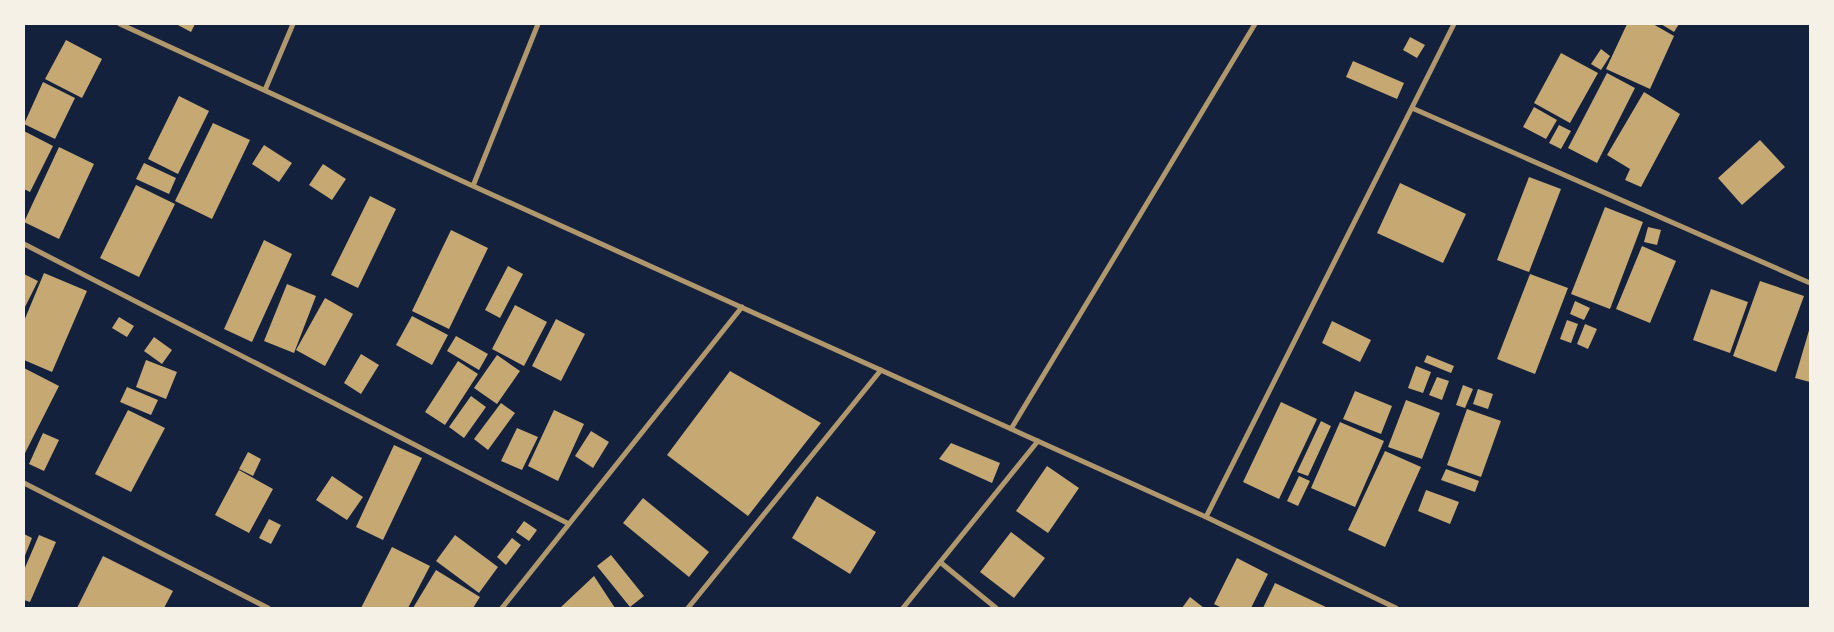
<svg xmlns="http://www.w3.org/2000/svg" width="1834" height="632" viewBox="0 0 1834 632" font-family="'IBM Plex Sans',sans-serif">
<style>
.building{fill:#c6a872}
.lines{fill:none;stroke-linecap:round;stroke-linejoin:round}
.minor{stroke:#b1986c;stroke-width:5}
</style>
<rect width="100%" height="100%" fill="#14213d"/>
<path class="building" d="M176,24H195L191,32Z
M1627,24H1653L1674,36L1650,89L1606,69Z
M1661,24H1679L1674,32Z
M1410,37L1425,45L1417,58L1403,50Z
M66,40L102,59L82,98L45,79Z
M1601,49L1610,56L1601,70L1591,64Z
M1561,53L1598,73L1570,123L1534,103Z
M1353,61L1404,83L1397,99L1346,77Z
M1607,73L1635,88L1597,163L1568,148Z
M43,82L75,98L55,139L24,124Z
M1644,92L1680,114L1641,187L1625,180L1630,169L1607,155Z
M179,96L209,111L178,174L148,159Z
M1534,107L1557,120L1546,139L1523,127Z
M213,123L250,140L212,219L175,201Z
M1559,125L1571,131L1561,149L1549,143Z
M24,131L53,146L30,192L24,189Z
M1760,140L1785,167L1742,205L1718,178Z
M264,145L292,163L279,182L252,164Z
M59,147L94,164L59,239L24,222Z
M144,163L176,178L169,194L136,179Z
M323,164L346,179L332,200L309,185Z
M1529,177L1561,189L1529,272L1497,260Z
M1400,183L1466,214L1443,263L1377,233Z
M136,185L175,204L139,277L100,258Z
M370,196L396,209L358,288L331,275Z
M1605,207L1643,222L1610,309L1571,294Z
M1648,227L1661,230L1657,245L1644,242Z
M451,230L488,248L449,329L412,311Z
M264,240L292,254L252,342L224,329Z
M1642,246L1676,261L1650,323L1616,309Z
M508,266L523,274L500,318L485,310Z
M44,273L87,291L52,372L24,360V321Z
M24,274L38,281L24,309Z
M1530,274L1568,288L1535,374L1497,359Z
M1760,281L1804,296L1776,372L1733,356Z
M287,284L316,296L294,353L264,341Z
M1711,289L1748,302L1730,353L1693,340Z
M325,298L353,314L325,366L296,350Z
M1575,301L1590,308L1584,320L1570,314Z
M515,305L547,322L524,366L492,349Z
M412,316L448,335L432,365L396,345Z
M119,317L134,326L127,337L112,328Z
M556,319L585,334L561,381L532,366Z
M1567,320L1578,324L1571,343L1560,339Z
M1332,321L1371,340L1360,362L1322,343Z
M1585,324L1597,329L1588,349L1577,344Z
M1810,327V382L1795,378Z
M456,336L488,354L479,370L447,351Z
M154,337L172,350L162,364L144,351Z
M361,354L379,365L361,394L344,383Z
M497,355L520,371L497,404L474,388Z
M1427,355L1454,366L1451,373L1424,362Z
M146,360L177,372L166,399L136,387Z
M458,361L478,374L445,425L425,412Z
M1416,366L1431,372L1423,393L1408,388Z
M24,368L59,386L24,455Z
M730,371L821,423L748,516L667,455Z
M1437,377L1449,381L1442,400L1429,395Z
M1463,385L1473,389L1465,408L1456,405Z
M127,387L158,400L151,415L120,402Z
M1478,389L1493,394L1488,409L1473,404Z
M1355,391L1392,406L1381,434L1343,419Z
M471,396L486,407L464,438L449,427Z
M1406,400L1440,413L1422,459L1388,447Z
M1281,402L1317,419L1279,499L1243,482Z
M501,403L515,413L488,450L474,439Z
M1467,409L1501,421L1481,477L1447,465Z
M128,410L165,428L131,492L95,474Z
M554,410L584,424L558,481L528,466Z
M1321,421L1331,426L1308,476L1297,472Z
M1340,422L1384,441L1355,507L1311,488Z
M517,428L538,437L522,470L501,461Z
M591,431L609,442L593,468L575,456Z
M43,433L59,440L44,471L29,464Z
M951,443L1000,463L992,483L939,459Z
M394,445L422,458L383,540L356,527Z
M1385,451L1421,467L1385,547L1348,530Z
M248,452L261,459L253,476L239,469Z
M1047,466L1079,488L1048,533L1016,511Z
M1446,469L1479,481L1475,492L1441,480Z
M239,470L273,489L249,533L215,515Z
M332,476L363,497L347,520L316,500Z
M1299,476L1310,481L1298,506L1287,501Z
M1426,490L1459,502L1450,524L1418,511Z
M817,496L876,532L850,574L792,538Z
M643,498L709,552L689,577L623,523Z
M269,519L281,525L271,544L259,538Z
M524,521L537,530L529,541L516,532Z
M1011,532L1045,558L1014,598L980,572Z
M24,534L32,538L24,558Z
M39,535L56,542L30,602L24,600V570Z
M455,535L498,567L479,593L436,561Z
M512,538L521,545L506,565L497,557Z
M392,547L430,566L408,608H361Z
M611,555L644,596L630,607L597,566Z
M103,556L173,591L164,608H77Z
M1237,558L1268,574L1251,608H1222L1214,604Z
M436,570L480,597L473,608H413Z
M594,576L615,608H562L561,607Z
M1275,583L1328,608H1263Z
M1190,597L1204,608H1182Z"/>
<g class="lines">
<path class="minor" d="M120,24L473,186L1206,517L1396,608
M265,90L293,24
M1412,108L1810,283
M473,186L538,24
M24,244L569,524
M1011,429L1255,24
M24,483L268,608
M1206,517L1454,24
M940,562L996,608
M502,608L742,307
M688,608L881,370
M903,608L1038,441"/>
</g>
<rect width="1834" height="632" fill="none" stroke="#f6f1e7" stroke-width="50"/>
</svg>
